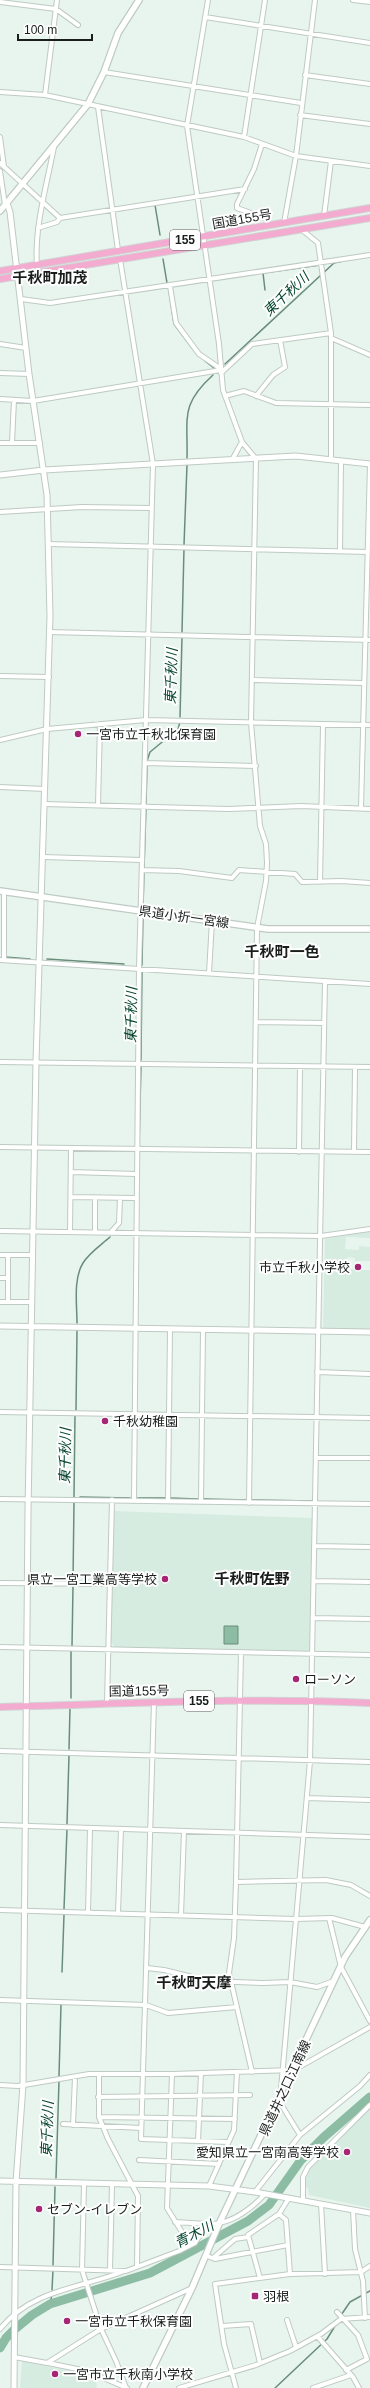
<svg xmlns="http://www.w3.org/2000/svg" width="370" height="2388" viewBox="0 0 370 2388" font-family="Arial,'Noto Sans JP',sans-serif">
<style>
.built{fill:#d7ece0}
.water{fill:#8cbca4;stroke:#6a8d7b}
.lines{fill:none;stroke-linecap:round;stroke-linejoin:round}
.stream{stroke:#6a8d7b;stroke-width:1.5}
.river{stroke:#8cbca4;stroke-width:9}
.minor-casing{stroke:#becac3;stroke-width:6}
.tertiary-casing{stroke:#becac3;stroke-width:7}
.secondary-casing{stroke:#becac3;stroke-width:8}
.trunk-casing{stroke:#d1d2d2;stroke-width:8}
.minor{stroke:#fff;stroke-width:4}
.tertiary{stroke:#fff;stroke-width:5}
.secondary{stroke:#fff;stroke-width:5.5}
.trunk{stroke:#f3acd0;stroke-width:6}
.poi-dot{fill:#a62574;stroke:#fefefe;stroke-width:1.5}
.labels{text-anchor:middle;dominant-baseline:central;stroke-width:4;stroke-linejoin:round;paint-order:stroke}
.shield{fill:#fefefe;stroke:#5e6160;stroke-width:1}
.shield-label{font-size:12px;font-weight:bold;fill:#191e1c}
.street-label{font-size:13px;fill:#191e1c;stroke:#fefefe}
.poi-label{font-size:13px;fill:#191e1c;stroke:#fefefe;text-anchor:start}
.water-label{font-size:14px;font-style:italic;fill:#05462f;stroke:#fefefe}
.quarter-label{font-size:15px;font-weight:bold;fill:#191e1c;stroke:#fefefe}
</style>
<rect width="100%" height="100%" fill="#e8f5ee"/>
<path class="built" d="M370,1231V1238L346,1237L345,1249L359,1250V1246L370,1247V1261H355V1258L347,1257V1261H330L331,1269L370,1270V1329H323L325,1239Z
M114,1511L312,1518L314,1521L311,1652L115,1648L111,1642Z
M370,2109V2208L309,2195L308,2188L304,2187V2177L309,2167Z
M22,2361L95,2376L97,2388H20Z"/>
<path class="water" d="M224,1626H238V1644H224Z"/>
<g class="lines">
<path class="stream" d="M23,187L41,203
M155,205L160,235
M45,207L57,218
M163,259L167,283
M265,290L263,273L320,265
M169,291L174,324L196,353
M205,361L214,368
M225,364L334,263L343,261
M187,458C188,417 180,405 213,375
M184,545L187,465
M182,632L184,548
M180,717L182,637
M147,761L150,752L178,729L180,722
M146,803L147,765
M144,868L146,807
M143,907L144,872
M5,957L30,959
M47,959L124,964
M142,965L143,914
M141,1060L142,970
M139,1146L141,1065
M77,1323C77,1305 73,1279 83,1263C89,1253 101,1245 110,1237
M76,1410L77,1331
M74,1497L75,1415
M80,1497L130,1498
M138,1498H165
M170,1498L198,1499
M203,1499L247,1500
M252,1500L312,1501
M73,1581L74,1502
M72,1646L73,1586
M71,1698V1649
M69,1749L70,1708
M67,1824L69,1755
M64,1909L67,1829
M62,1972L64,1915
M59,2076L61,2005
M56,2178L59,2081
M53,2265L55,2187
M52,2290L53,2270
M50,2304L52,2294
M337,2321L350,2302L370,2291
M275,2388L327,2339L335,2326"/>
<path class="river" d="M0,2348L6,2338L15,2329L32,2315L50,2304L150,2273L248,2221L269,2205L301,2160L324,2137L370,2097"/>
<defs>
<path id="minor" d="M208,0L187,126L219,344L223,390L242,442L256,459L251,723L260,826L266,844L267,863L266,881L257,928L249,1503
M353,0L370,2
M0,2L56,9L78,25
M205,17L370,43
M104,72L301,103
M305,75L370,84
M0,92L45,95L244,137L296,156L370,166
M45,95L57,0
M98,107L118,250
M300,115L370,124
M0,137L4,167
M244,137L265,0
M262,144L254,169L237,204V208L267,219L268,226
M0,163L60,218L245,189
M0,171L5,205
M324,216L331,161
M284,223L296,156L315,0
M38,228L57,222L60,218
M301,229L318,243L331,333V460
M120,259L153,464L139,968L134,1501
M37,265C34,228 47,184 54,147
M170,286L176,323L199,354L221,369
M21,299L50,303L370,255
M331,338L370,355
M0,344L26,348
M0,373L29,374
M221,373L252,344L331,333
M225,396L244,391L276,403L370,405
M256,396L273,375L285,367L280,340
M0,399L33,401L221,370
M0,443H40
M12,443L14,400
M232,460L242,442
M0,512L82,507L151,508
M49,544L368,552
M340,551L341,461
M49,632L370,640
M0,676L49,677
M252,680L363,683
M0,740L47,729L146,720L370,725
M145,763L256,766
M0,787L45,789
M44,804L229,809L301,806L370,809
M98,805L100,724
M361,808L370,464
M43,857L142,860
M142,870L179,871L232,878L239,870L295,874L302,882L342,881L370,883
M320,882L323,725
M0,960L370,984
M4,960V891
M209,973L212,921
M257,1022L324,1023
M0,1062L370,1067
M0,1147L370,1152
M299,1152L300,1066
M354,1152L355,1067
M71,1172L136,1174
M71,1197L135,1198
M0,1231L321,1236L370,1229
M70,1232L71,1148
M95,1232V1198
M111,1232L119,1223L120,1198
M0,1255H33
M8,1255V1302
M0,1278H8
M0,1302H32
M317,1372L370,1374
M0,1412L370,1418
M316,1458H370
M0,1499L370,1504
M168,1501L170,1329
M201,1501L203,1330
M316,1546L370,1547
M315,1581L370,1582
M0,1583L110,1584
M314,1618L370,1619
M0,1647L370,1655
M241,1652L236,1882L234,1938L229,1973L252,2072
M154,1702L141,2139L228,2142
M107,1703L112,1500
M0,1751L370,1762
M307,1798L370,1800
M0,1825L370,1837
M236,1882L326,1880L351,1885L370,1896
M0,1910L295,1919L332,1918L365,1927
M88,1913L90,1828
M118,1913L121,1829
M181,1915L184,1831
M329,1918L341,1967L370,2021
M147,1968L164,1970L209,1981L263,1983L290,1982L317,1987L334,1981
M0,2000L146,2005L168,2013L237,2007
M172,2074L167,2208L190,2245
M99,2075V2117L108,2139L138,2196L137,2266
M0,2085L18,2086L89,2074H172L294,2070L370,2027
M281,2089L310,1761L325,981
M98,2097L250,2095
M279,2101L300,2135
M99,2117L235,2119
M63,2124L141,2128
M73,2125L75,2077
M198,2141L201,2073
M139,2160L219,2164
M84,2184L82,2270L101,2329L116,2361L126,2388
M209,2186L234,2130L237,2072
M255,2192L300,2135L360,2086L370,2075
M303,2200V2177L308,2167L370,2105
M321,2204L325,2274
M353,2210L355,2249L363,2281L365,2318
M279,2214L289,2198
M175,2222L207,2224
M185,2236L199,2237
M207,2256L215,2259L288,2245
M213,2258L235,2239L248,2237
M0,2267L126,2271L179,2251L195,2243L207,2224C231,2225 250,2210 265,2194
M110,2270L112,2185
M260,2278L248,2235L279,2214L286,2220L290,2274
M337,2312L358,2335L367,2359L346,2370
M287,2320L296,2347
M222,2326L251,2324L260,2363
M0,2329C31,2290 80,2288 122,2272
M317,2336L353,2377L359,2388
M14,2357L47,2363L101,2329L192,2288
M48,2363L87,2371L127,2388
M179,2388L256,2365L290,2351L321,2334L341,2319L370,2317
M236,2388L224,2344L215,2284L290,2274L361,2272L370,2266
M313,2388L351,2375"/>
<path id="tertiary" d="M7,203L10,212L29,374L47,495L50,616L36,1061L28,1511L23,2085L16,2182L14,2388
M0,475L44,470L296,456L370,464
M0,1326L370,1332
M0,2181L209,2186L255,2192L370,2213"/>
<path id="secondary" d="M0,211L88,104L104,72L118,33L139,0
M0,891L268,929H370
M143,2388L192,2288L219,2224L345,1957L370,1920"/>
<path id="trunk" d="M0,271L370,208
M0,279L370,218
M0,1707C123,1704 247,1697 370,1703"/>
</defs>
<use href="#minor" class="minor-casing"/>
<use href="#tertiary" class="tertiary-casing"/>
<use href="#secondary" class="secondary-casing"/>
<use href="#trunk" class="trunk-casing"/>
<use href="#minor" class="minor"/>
<use href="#tertiary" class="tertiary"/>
<use href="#secondary" class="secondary"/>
<use href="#trunk" class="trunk"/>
</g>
<g class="poi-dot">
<circle cx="78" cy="734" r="4"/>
<circle cx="358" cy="1267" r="4"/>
<circle cx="105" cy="1421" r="4"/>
<circle cx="165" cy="1579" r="4"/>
<circle cx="296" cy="1679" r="4"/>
<circle cx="347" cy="2152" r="4"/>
<circle cx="39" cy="2209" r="4"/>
<rect x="251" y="2292" width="8" height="8" rx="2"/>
<circle cx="67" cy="2321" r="4"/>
<circle cx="55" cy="2374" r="4"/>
</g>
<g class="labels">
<g class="shield">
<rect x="170" y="230" width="30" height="20" rx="3"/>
<rect x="184" y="1691" width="30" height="20" rx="3"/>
</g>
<g class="shield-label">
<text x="185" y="240">155</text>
<text x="199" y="1701">155</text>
</g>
<g class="street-label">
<text transform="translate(242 219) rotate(-10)">国道155号</text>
<text transform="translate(184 917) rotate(8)">県道小折一宮線</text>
<text transform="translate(139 1691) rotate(-1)">国道155号</text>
<text transform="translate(285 2088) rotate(-65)">県道井之口江南線</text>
</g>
<g class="poi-label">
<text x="86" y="734">一宮市立千秋北保育園</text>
<text x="350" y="1267" text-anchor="end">市立千秋小学校</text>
<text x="113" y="1421">千秋幼稚園</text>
<text x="157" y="1579" text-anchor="end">県立一宮工業高等学校</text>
<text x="304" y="1679">ローソン</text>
<text x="339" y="2152" text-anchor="end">愛知県立一宮南高等学校</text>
<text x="47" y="2209">セブン-イレブン</text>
<text x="263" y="2296">羽根</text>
<text x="75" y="2321">一宮市立千秋保育園</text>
<text x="63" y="2374">一宮市立千秋南小学校</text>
</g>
<g class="water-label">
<text transform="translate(286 294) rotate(-43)">東千秋川</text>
<text transform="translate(171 676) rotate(-88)">東千秋川</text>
<text transform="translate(131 1015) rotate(-89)">東千秋川</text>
<text transform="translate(65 1456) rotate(-89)">東千秋川</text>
<text transform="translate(47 2129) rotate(-88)">東千秋川</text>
<text transform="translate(194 2234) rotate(-28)">青木川</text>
</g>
<g class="quarter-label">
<text x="50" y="277">千秋町加茂</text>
<text x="282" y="951">千秋町一色</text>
<text x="252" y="1578">千秋町佐野</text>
<text x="194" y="1982">千秋町天摩</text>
</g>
</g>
<path d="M18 34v6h74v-6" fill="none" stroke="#191e1c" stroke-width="2"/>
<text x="24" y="34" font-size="12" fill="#191e1c" stroke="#fefefe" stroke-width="3" paint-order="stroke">100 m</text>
</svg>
